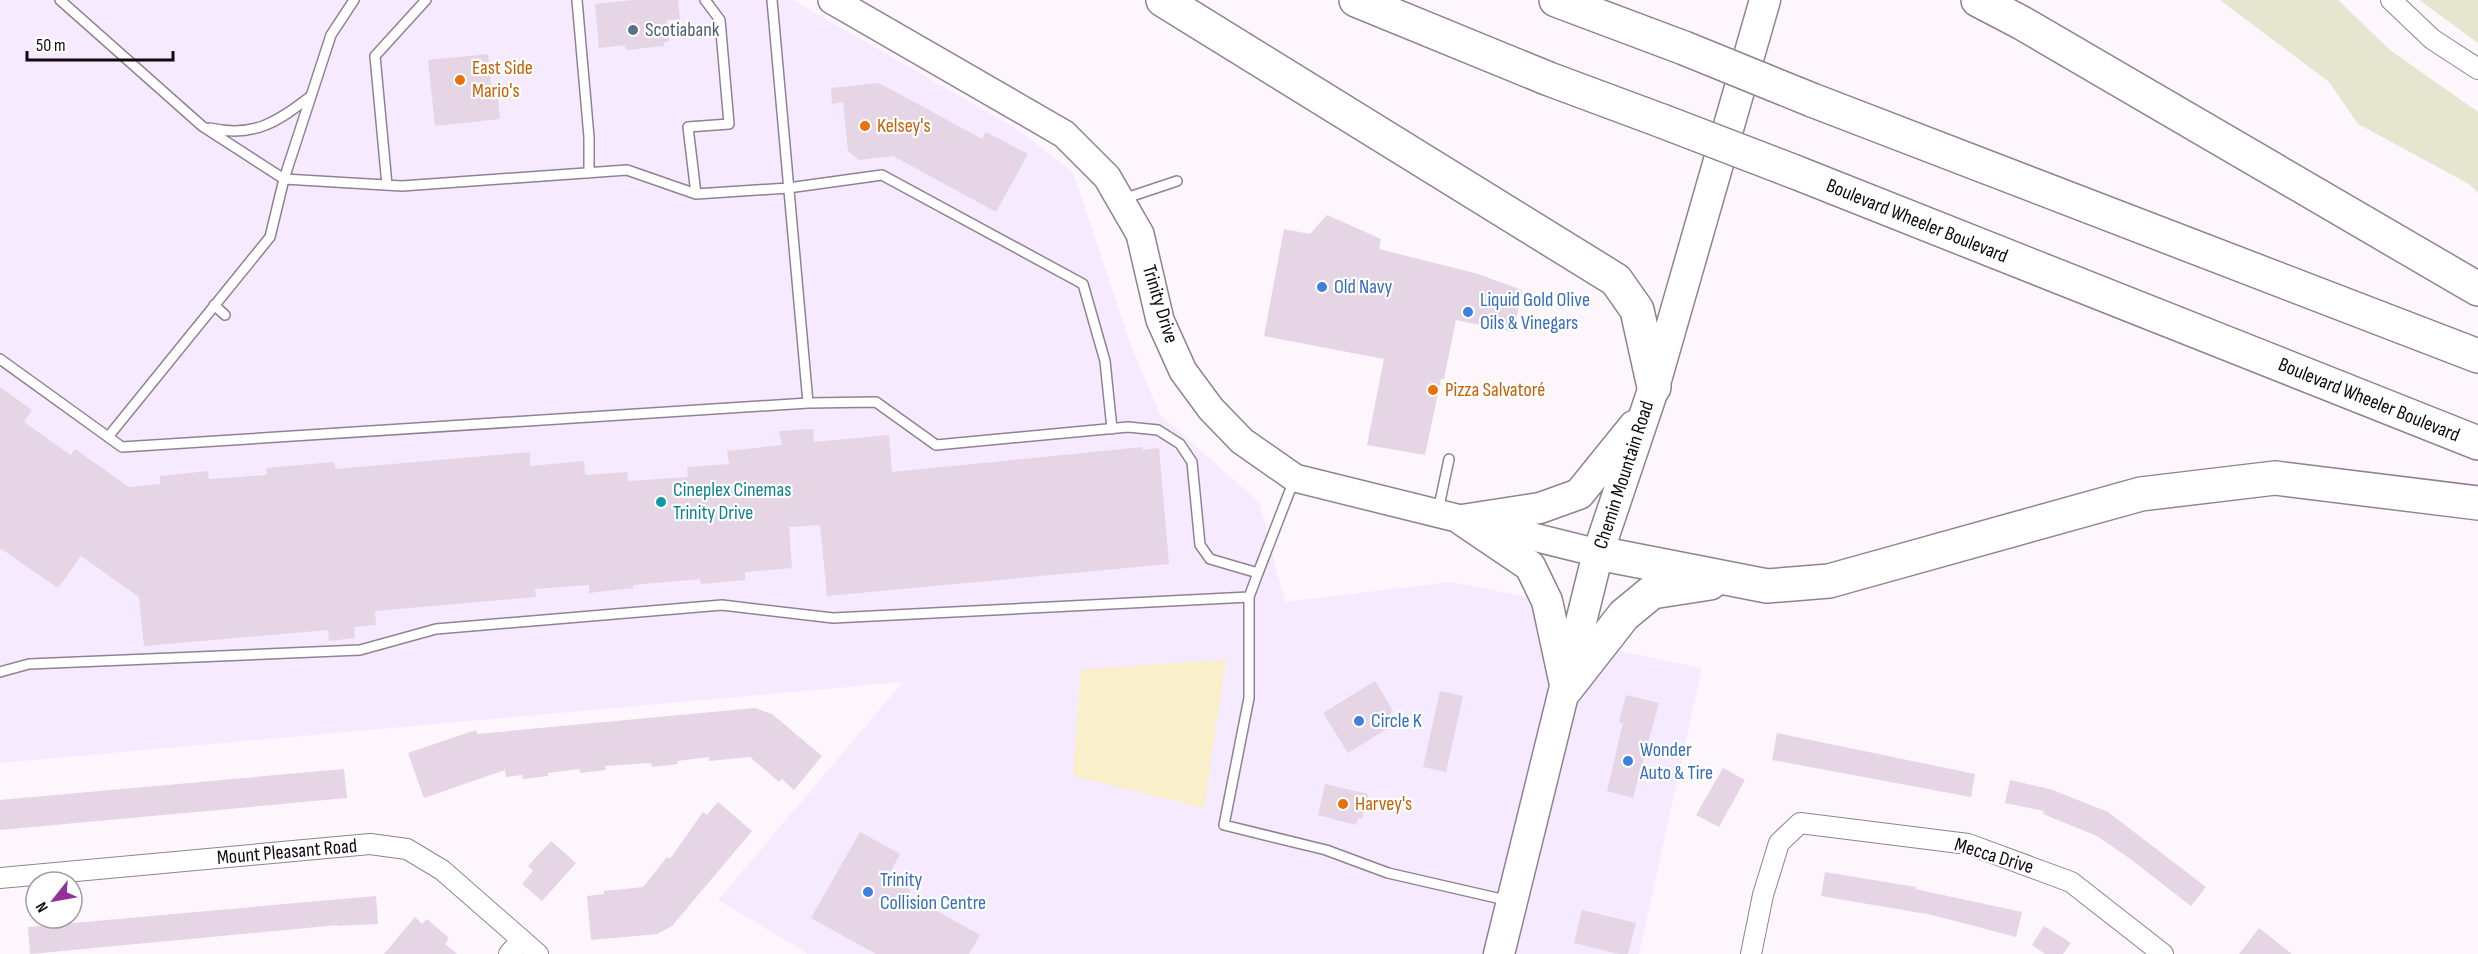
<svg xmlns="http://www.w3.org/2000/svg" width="2478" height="954" viewBox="0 0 2478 954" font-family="'Sofia Sans Condensed',sans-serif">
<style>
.commercial{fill:#f5eaff}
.green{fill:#e4e6d0}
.sand{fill:#f9efca}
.building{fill:#e6d5e4}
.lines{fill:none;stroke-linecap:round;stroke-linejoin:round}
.lane-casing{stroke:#918290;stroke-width:12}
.street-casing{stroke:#918290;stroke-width:22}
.secondary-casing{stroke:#918290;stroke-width:30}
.primary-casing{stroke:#918290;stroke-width:33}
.highway-casing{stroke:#918290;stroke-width:36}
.lane{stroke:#fff;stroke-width:9}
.street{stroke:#fff;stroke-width:20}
.secondary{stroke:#fff;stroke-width:27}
.primary{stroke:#fff;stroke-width:30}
.highway{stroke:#fff;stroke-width:33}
.highway-bridge-casing{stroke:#918290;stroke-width:36;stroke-linecap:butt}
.highway-bridge{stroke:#fff;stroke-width:33}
.service-dot{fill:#5c6f8a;stroke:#fff;stroke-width:2}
.food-dot{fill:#e8710a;stroke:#fff;stroke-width:2}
.shop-dot{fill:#3f7fe0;stroke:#fff;stroke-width:2}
.culture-dot{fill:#0f9aa8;stroke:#fff;stroke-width:2}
.labels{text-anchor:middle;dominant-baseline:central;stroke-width:4.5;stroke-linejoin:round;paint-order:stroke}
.service-label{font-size:20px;fill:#4e5e75;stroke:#fff;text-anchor:start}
.food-label{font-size:20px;fill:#c56008;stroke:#fff;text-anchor:start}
.street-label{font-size:20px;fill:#100a0f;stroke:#fff}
.shop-label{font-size:20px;fill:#366cbe;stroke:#fff;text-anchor:start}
.culture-label{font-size:20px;fill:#0d838f;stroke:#fff;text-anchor:start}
</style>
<rect width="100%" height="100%" fill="#fdf6fd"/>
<path class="commercial" d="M0,0H793L1020,131L1073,173L1130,343L1160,415L1259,502L1285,602L1451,582L1547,601L1566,688L1599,647L1702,668L1639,954H808L718,900L903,682L0,763Z"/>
<path class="green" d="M2220,0H2338L2390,50L2478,112V193L2469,184L2358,124L2329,82Z
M2419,0H2478V43Z"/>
<path class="sand" d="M1226,660L1204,808L1073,776L1081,669Z"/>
<path class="building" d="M634,0H678L680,19L667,20L669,41L664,42V46L626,50L625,45L599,48L595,4Z
M488,54L493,100L498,99L500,119L435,126L428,60Z
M879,83L982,139L986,132L1028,154L996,212L893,156L859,160L848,151L843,102L832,104L831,88Z
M1327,215L1381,239L1379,249L1478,274L1522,290L1514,332L1456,320L1444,379H1441L1425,455L1367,445L1384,359L1264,336L1284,229L1310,234Z
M0,387L32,410L24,422L71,455L75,449L129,487L160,484V476L208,471L209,479L267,475L266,468L334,462L336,469L530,452V466L584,461L585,475L627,472L628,481L688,477L687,467L729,464L727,451L782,445L779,431L813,429L814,442L889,435L892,472L1143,447V450L1159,448L1169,564L827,596L820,525L789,527L792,568L745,572V580L701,584L700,579L633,585V588L589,593V585L535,589L536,597L375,611L376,625L354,627L355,638L329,641L328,630L144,646L139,597L81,556L58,588L0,548Z
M1375,681L1392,709L1387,729L1348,753L1323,713Z
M1440,691L1463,696L1446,772L1423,767Z
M1626,695L1659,703L1633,798L1607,791L1623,723L1619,722Z
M755,708L772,714L822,756L794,790L782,779L779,782L750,757L709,761V757L677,761L678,764L652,767L651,763L635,764L605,766L606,770L580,773V769L548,773V776L523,779L522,775L506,777L505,770L424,798L408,753L476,730L477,734Z
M1777,733L1975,774L1971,797L1772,760Z
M1723,768L1745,780L1719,827L1696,815Z
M344,769L347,798L0,830V800Z
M2010,780L2050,789L2108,812L2206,887L2191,906L2129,858L2097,836L2043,814L2044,811L2005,803Z
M1325,784L1368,794L1362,819L1358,818L1356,825L1318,815Z
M718,802L752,831L672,926L657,934L591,940L587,896L604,894V891L643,887L667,857L670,859L703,812L707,815Z
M860,832L900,854L888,877L911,890L908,895L980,935L969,954H876L811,918Z
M551,841L576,863L542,901L522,884L533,871L528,866Z
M1825,872L1916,887L1915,889L2022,912L2016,937L1932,915L1821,896Z
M376,896L378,924L338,926V925L30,954L28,927Z
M1582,910L1636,923L1628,954H1619L1574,943Z
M415,917L422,924L427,919L449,938L445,944L457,954H384Z
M2044,926L2071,943L2063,954H2045L2032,945Z
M2259,928L2292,954H2239Z"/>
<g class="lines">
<defs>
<path id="lane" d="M60,0L202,126L284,179L402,186L627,170L696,194L788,188L882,175L1083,284L1105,361L1112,429
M577,0L589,137V173
M772,0L808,403
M210,128C254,138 277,122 311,96
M387,185L375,56L426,0
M696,194L688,127L729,124L720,20L705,0
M1123,199L1177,181
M214,305L225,315
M0,359L122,447L808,403L876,402L936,445L1128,427L1158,430L1180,444L1192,462L1200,545L1210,559L1258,573L1294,480
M108,437L270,237L284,179L331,35L354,0
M1438,511L1449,459
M1249,597L1258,573
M0,672L29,664L360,650L436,629L722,605L833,618L1249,597V698L1224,825L1326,850L1388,873L1510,901"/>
<path id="street" d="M2391,0L2432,39L2478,69
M0,878L370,844L407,849L442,870L538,954
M509,954L521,940
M1751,954L1763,895L1779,843L1800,823L1968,844L2071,882L2163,954"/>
<path id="secondary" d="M832,0L1064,134L1107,177L1140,234L1160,320L1183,371L1211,409L1242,441L1295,478L1598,553"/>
<path id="primary" d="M1462,520L1540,508L1579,494L1634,426
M1462,520L1530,566L1547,601L1564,680
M1499,954L1598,553L1654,387L1765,0"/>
<path id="highway" d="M1163,0L1616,280L1637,310L1654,387
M1356,0L1549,79L1662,121
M1556,0L1684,48
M1978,0L2022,23L2478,289
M1812,100L2478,356
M1795,172L2478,443
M1598,553L1767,586L1829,581L2141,494L2275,478L2478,503
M1566,689L1624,615L1652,592L1710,583"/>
</defs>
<use href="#lane" class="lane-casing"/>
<use href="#street" class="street-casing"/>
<use href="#secondary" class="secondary-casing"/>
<use href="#primary" class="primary-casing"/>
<use href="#highway" class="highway-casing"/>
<use href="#lane" class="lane"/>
<use href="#street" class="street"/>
<use href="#secondary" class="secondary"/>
<use href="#primary" class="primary"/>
<use href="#highway" class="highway"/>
<defs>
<path id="highway-bridge" d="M1684,48L1812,100
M1662,121L1795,172"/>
</defs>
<use href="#highway-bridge" class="highway-bridge-casing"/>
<use href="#highway-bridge" class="highway-bridge"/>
</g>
<circle class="service-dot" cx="633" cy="30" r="6"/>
<g class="food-dot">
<circle cx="460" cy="80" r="6"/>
<circle cx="865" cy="126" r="6"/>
<circle cx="1433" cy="390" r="6"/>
<circle cx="1343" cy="804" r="6"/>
</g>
<g class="shop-dot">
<circle cx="1322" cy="287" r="6"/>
<circle cx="1468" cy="312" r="6"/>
<circle cx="1359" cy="721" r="6"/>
<circle cx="1628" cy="761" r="6"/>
<circle cx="868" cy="892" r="6"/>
</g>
<circle class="culture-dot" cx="661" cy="502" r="6"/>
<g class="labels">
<g class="service-label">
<text x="645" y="30">Scotiabank</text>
</g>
<g class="food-label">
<text x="472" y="68">East Side<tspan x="472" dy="23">Mario's</tspan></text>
<text x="877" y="126">Kelsey's</text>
<text x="1445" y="390">Pizza Salvatoré</text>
<text x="1355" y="804">Harvey's</text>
</g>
<g class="street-label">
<text transform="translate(1917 221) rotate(22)">Boulevard Wheeler Boulevard</text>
<text transform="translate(1160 304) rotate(73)">Trinity Drive</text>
<text transform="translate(2369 400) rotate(22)">Boulevard Wheeler Boulevard</text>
<text transform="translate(1624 475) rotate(-72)">Chemin Mountain Road</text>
<text transform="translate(287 852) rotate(-5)">Mount Pleasant Road</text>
<text transform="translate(1994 856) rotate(17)">Mecca Drive</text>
</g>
<g class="shop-label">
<text x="1334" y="287">Old Navy</text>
<text x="1480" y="300">Liquid Gold Olive<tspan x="1480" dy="23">Oils &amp; Vinegars</tspan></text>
<text x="1371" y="721">Circle K</text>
<text x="1640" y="750">Wonder<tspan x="1640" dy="23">Auto &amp; Tire</tspan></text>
<text x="880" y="880">Trinity<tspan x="880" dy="23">Collision Centre</tspan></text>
</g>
<g class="culture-label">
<text x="673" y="490">Cineplex Cinemas<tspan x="673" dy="23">Trinity Drive</tspan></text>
</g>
</g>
<g transform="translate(54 900) rotate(239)"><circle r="28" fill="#ffffff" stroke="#9f9d9f" stroke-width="1.5"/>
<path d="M0-4.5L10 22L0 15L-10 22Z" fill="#933299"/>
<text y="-9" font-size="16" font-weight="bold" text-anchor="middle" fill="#100a0f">N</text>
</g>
<path d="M27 51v9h146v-9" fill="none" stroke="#100a0f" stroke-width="3"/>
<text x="36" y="51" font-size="18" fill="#100a0f" stroke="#ffffff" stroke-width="4.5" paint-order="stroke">50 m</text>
</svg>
